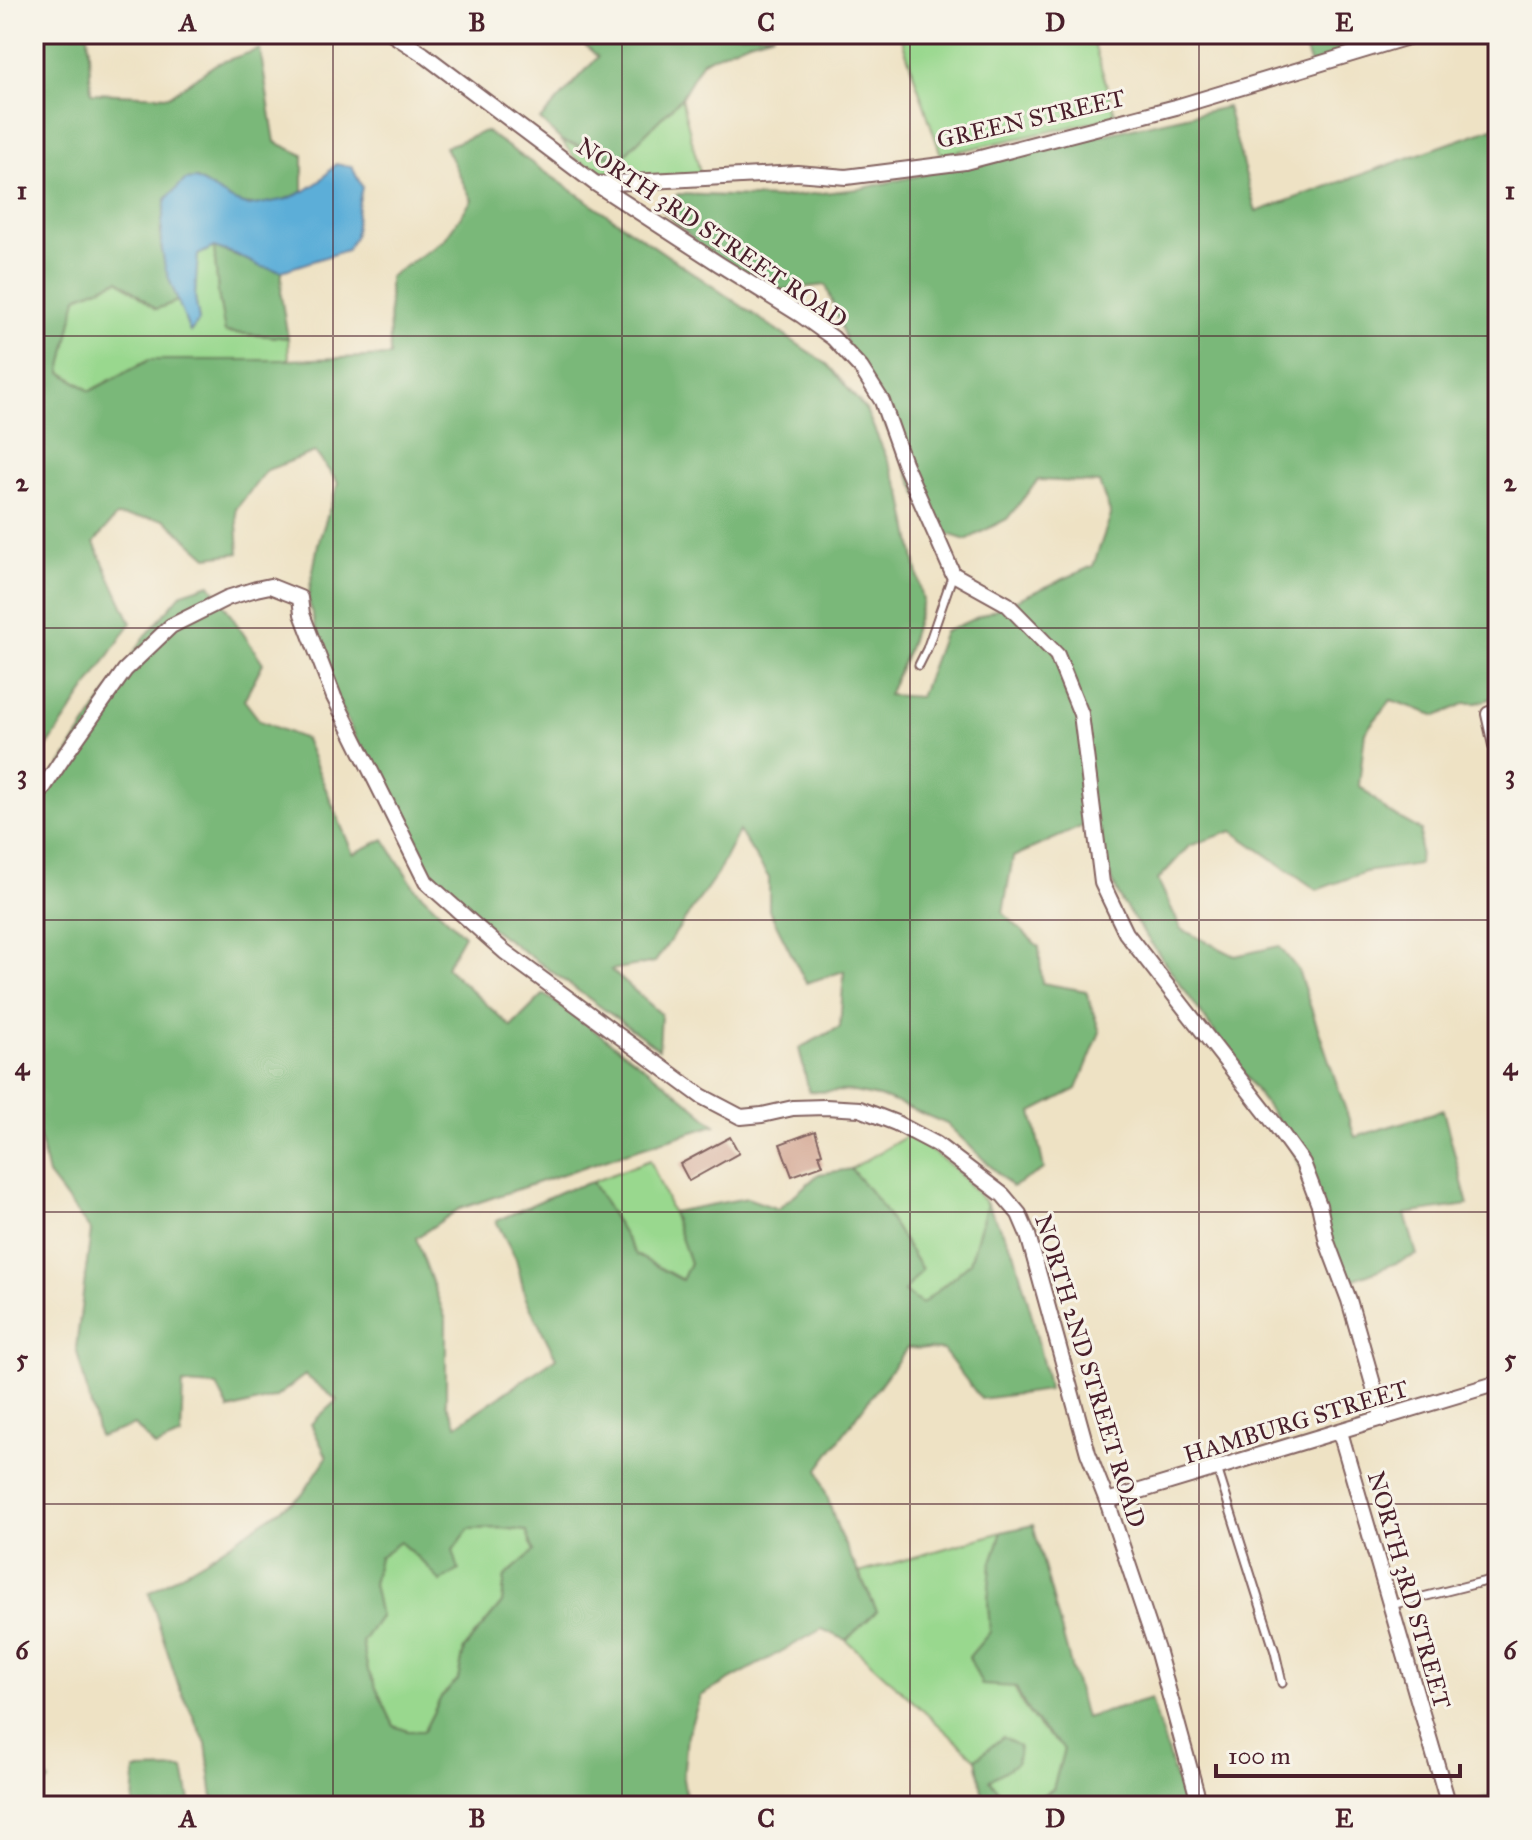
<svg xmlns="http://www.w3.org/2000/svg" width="1532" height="1840" viewBox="0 0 1532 1840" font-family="'IM FELL Great Primer',serif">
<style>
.green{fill:#99d88e;stroke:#727c5c;stroke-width:2}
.forest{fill:#7ab879;stroke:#626c52;stroke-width:2;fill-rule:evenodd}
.water{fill:#5caed8;stroke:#536682;stroke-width:2}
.building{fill:#d3a592}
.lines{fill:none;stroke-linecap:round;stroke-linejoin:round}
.service-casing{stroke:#836361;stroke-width:11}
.minor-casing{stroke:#836361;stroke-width:18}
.service{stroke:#fff;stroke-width:7}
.minor{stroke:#fff;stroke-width:14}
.grid{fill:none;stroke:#4a1f2b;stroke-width:2;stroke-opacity:0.55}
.labels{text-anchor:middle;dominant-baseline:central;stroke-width:6;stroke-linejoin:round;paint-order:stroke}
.street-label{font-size:24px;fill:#4a1f2b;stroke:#f7f3e8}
.neatline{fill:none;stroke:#4a1f2b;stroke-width:3}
.grid-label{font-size:26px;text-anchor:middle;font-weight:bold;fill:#4a1f2b}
</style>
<rect width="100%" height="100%" fill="#f7f3e8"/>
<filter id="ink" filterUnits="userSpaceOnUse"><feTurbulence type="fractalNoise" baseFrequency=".0125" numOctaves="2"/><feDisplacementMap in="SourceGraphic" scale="16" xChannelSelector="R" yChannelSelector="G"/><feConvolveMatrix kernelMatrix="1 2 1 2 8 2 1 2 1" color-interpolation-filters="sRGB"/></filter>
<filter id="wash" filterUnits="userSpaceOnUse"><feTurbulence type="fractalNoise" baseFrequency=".006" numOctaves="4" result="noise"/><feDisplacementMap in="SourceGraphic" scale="32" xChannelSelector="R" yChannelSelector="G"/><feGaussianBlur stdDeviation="1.8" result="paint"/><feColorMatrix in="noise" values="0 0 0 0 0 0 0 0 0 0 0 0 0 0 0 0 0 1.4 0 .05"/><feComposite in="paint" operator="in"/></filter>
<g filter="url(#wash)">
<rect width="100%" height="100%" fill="#eee2c4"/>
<path class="green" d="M900,34H1091L1116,117L941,155Z
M681,98L702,180L616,181L575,158L562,141L619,160Z
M214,247L218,293L225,332L288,338L289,360H149L90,391L61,371L77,297L119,280L156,309L178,301L191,331L199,320L195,297L197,255Z
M909,1135L954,1168L987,1204L970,1263L922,1304L904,1292L922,1269L878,1201L851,1169Z
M650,1160L672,1212L690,1263L682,1280L636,1255L592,1182Z
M501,1528L526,1531L534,1551L505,1576L502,1603L464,1649L458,1680L441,1697L424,1731H408L394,1726L368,1671L362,1642L380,1617L373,1584L379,1557L400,1542L428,1567L441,1582L453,1550L469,1529Z
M1002,1532L991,1565L988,1601L990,1632L1022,1704L1039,1727L1064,1749L1053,1789L1023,1806H1010L990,1780L1016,1763L1003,1737L976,1759L846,1640L877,1611L859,1573Z
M1498,1794V1806H1457Z"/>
<path class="forest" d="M34,34H88L91,93L169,96L216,64L260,49L275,142L303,155V192C284,201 256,210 235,202C222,196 209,186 197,179C186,192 172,205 164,220C153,239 171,282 178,301L156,309L119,280L77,297L61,372L90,391L149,360H289L390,356L389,277L444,240L472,200L445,147L485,131L828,365L866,410L902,493L923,601L907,652L888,695L920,697L944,632L1093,566L1111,515L1099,483L1038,480L1007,519L966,540L935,530L847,344L826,285L780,290L734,276L662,210L678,194L777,198L859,189L1227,107L1256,212L1498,126V717L1492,698L1477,703H1466L1437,716L1391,700L1365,732L1359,785L1388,812L1421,830L1419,864L1365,872L1317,890L1232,831L1189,846L1158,880L1181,929L1235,956L1279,946L1298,970L1355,1137L1443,1110L1468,1205L1405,1214L1417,1255L1347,1282L1286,1133L1122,902L1087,824L1013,857L1003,913L1039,947L1042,983L1086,991L1100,1032L1077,1089L1032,1112L1044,1169L1012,1187L947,1124L888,1099L849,1091L809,1092L799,1048L840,1027L844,971L806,983L769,910V878L739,831L717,874L655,962L611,970L661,1014L659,1049L465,909L426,864L383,795L331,687L308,598L318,544L338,483L315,452L267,470L236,509L239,553L207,557L164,519L116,516L94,543L131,623L34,766Z
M573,34H774L749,41L703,61L681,98L619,160L585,147L562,141L540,120L598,57Z
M1292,34H1404L1311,65L1303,43Z
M214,247C238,255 258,266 282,271L281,296L288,338L225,332L218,293Z
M210,584L263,663L244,700L260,721L305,739L353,854L384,839L415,888L464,935L446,967L511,1027L544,994C602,1036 661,1077 715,1125L628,1152L459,1209L416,1238L446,1320V1403L457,1425L556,1358L526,1299L516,1259L496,1221L562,1191L592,1182L636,1255L682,1280L690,1263L672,1212L747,1198L778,1209L819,1174L851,1169L878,1201L922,1270L904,1292L922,1304L970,1263L987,1204L1014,1252L1032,1316L1049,1390L981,1399L943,1350L907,1348L818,1469L840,1535L877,1611L846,1640L822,1629L701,1696L687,1735L683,1779L688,1806H214L206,1743L178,1685L149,1593L205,1560L302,1495L327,1457L311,1424L337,1400L305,1375L276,1397L229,1410L217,1386L183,1384L181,1436L155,1447L135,1425L99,1437L76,1348L91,1231L48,1175L34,1115V809L78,737L143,639L182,593ZM501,1528L526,1531L534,1551L505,1576L502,1603L464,1649L458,1680L441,1697L424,1731H408L394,1726L368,1671L362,1642L380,1617L373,1584L379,1557L400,1542L428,1567L440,1582L459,1570L453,1550L469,1529Z
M1033,1525L1085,1718L1151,1699L1184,1806H1023L1053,1789L1064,1749C1042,1729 1027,1716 1016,1687L982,1685L969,1657L990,1632L988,1601L991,1565L1002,1532Z
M1003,1737L1019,1746L1017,1763L990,1780L1010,1806H980L984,1802L976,1759Z
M34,1760L49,1781L34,1797Z
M184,1769L191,1806H133L135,1770Z"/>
<path class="water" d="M336,164L352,167L362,187L357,212L355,236L347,250L282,271L261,267L235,254L214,247L198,255L195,297L199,321L190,332L165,268L161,244L162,222L166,199L185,180L196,179L234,201L249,206L287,199L303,192L320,181Z"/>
<g id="blocks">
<path class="building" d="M815,1131L822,1153L819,1154L823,1165L792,1176L780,1144Z
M730,1137L739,1153L689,1181L680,1164Z"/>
</g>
</g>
<g filter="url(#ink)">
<use href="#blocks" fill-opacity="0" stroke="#836361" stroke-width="2"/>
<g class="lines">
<defs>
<path id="service" d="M919,665L927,649L953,574
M1217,1468L1275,1652L1282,1683
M1391,1605L1498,1578"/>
<path id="minor" d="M392,34L423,54L596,184L719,264L801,315L833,338L861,368L882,401L904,463L953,574L1007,604L1057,655L1081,714L1102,883L1126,933L1274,1123L1303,1163L1319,1205L1327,1242L1349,1300L1383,1419
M596,184L797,173L846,177L965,162L1176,107L1418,34
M1489,714L1498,754
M34,802L65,755L125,670L171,626L227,598L256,589L270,586L300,598L302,614L334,697L426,882L505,952L701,1096L741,1117L762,1115L793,1108L825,1107L860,1109L896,1123L936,1144L1003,1195L1019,1214L1028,1235L1088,1453L1107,1501L1158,1653L1200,1806
M1340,1432L1449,1806
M1107,1501L1498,1383"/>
</defs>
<use href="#service" class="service-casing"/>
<use href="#minor" class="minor-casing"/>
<use href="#service" class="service"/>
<use href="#minor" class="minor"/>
</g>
</g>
<path class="grid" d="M333,34V1806M622,34V1806M910,34V1806M1199,34V1806M34,336H1498M34,628H1498M34,920H1498M34,1212H1498M34,1504H1498"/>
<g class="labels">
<g class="street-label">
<text transform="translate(1031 119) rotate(-13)">GREEN STREET</text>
<text transform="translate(712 233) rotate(34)">NORTH 3RD STREET ROAD</text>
<text transform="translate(1090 1371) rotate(73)">NORTH 2ND STREET ROAD</text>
<text transform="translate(1296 1422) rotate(-17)">HAMBURG STREET</text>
<text transform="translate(1409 1590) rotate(74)">NORTH 3RD STREET</text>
</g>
</g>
<rect width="1532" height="1840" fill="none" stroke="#f7f3e8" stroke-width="88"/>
<path d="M1216 1764v12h244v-12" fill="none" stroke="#4a1f2b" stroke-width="4"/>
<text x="1228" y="1764" font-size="24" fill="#4a1f2b" stroke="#f7f3e8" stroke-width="6" paint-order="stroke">100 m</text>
<rect x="44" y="44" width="1444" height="1752" class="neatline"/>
<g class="grid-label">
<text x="188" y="31">A</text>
<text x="477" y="31">B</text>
<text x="766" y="31">C</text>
<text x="1055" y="31">D</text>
<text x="1344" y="31">E</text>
<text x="22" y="199">1</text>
<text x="1510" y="199">1</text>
<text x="22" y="491">2</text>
<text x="1510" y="491">2</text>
<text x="22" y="783">3</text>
<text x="1510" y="783">3</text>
<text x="22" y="1075">4</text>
<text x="1510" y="1075">4</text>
<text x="22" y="1367">5</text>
<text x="1510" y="1367">5</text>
<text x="22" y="1659">6</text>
<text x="1510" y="1659">6</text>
<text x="188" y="1827">A</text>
<text x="477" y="1827">B</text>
<text x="766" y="1827">C</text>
<text x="1055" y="1827">D</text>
<text x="1344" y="1827">E</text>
</g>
</svg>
